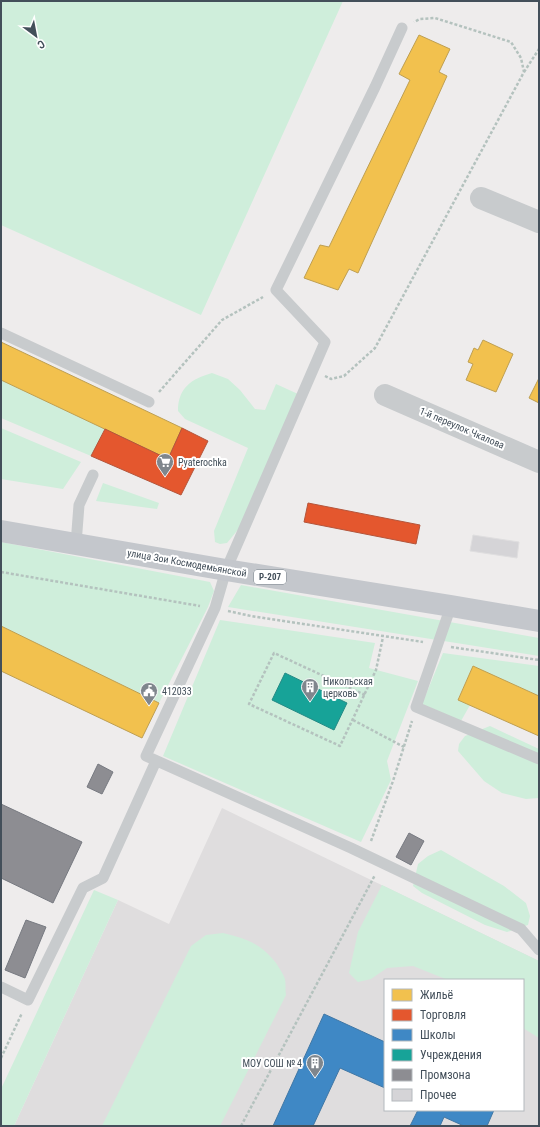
<svg xmlns="http://www.w3.org/2000/svg" width="540" height="1127" viewBox="0 0 540 1127" font-family="'Roboto Condensed',sans-serif">
<style>
.education{fill:#dfddde;fill-rule:evenodd}
.green{fill:#cfeedb}
.homes{fill:#f2c14e;stroke:#be9f52}
.shops{fill:#e4572e;stroke:#b4553b}
.schools{fill:#3f88c5;stroke:#4077a5}
.public{fill:#17a398;stroke:#248a85}
.industry{fill:#8d8d92;stroke:#777a81}
.building{fill:#d5d4d7;stroke:#dfdedf}
.lines{fill:none;stroke-linecap:round;stroke-linejoin:round}
.path{stroke:#b4c2be;stroke-width:2.5;stroke-dasharray:3 2;stroke-linecap:butt}
.service{stroke:#c8cbcd;stroke-width:11}
.minor{stroke:#c8cbcd;stroke-width:22}
.primary{stroke:#c4c7cc;stroke-width:22}
.labels{text-anchor:middle;dominant-baseline:central;stroke-width:4;stroke-linejoin:round;paint-order:stroke}
.shield{fill:#fff;stroke:#7b848c;stroke-width:1}
.shield-label{font-size:9px;font-weight:bold;fill:#434f5a}
.street-label{font-size:10px;fill:#434f5a;stroke:#fff}
.poi-label{font-size:10px;fill:#434f5a;stroke:#fff;text-anchor:start}
</style>
<rect width="100%" height="100%" fill="#eeecec"/>
<path class="education" d="M222,808L539,961V1126H14L118,900L169,924ZM385,980H523V1110H385Z"/>
<path class="green" d="M1,1H343L201,315L1,225Z
M212,373L228,379L240,390L255,409L265,410L276,384L298,394L241,526L227,543L220,544L215,542L214,531L248,448L185,419L178,411C178,388 191,379 212,373Z
M1,380L105,429L91,456L1,418Z
M1,428L81,462L63,489L1,479Z
M103,483L159,503L157,509L96,501Z
M1,542L210,582L214,591L208,607L159,703L1,626Z
M241,585L539,638V656L228,607Z
M220,620L375,643L369,668L418,681L387,761L391,780L361,842L163,756Z
M443,653L539,666V696L473,666L458,699L470,705L461,721L422,704Z
M490,726L539,749V798L526,799L502,793L484,781L458,751L459,744L465,736Z
M441,850L504,886L526,903L530,916L528,925L507,932L485,925L422,893L413,886L418,864L428,856Z
M382,885L539,961V1038L523,1028V980H448L413,966L387,968L371,979L358,982L349,973L358,932Z
M94,890L118,900L14,1126H1V1089Z
M223,933C247,939 260,943 276,963C279,968 283,973 285,979C286,984 285,990 286,995L220,1126H102L191,946L206,935Z"/>
<path class="homes" d="M419,35L450,49L439,72L447,76L358,273L349,269L338,290L304,278L320,245L329,247L410,80L399,74Z
M483,340L513,354L496,392L466,380L473,364L468,362L474,348L478,350Z
M1,342L182,428L168,459L1,380Z
M539,378V403L529,398Z
M1,626L159,703L142,738L1,671Z
M473,666L539,696V736L458,700Z"/>
<path class="shops" d="M182,428L208,441L181,495L91,456L105,429L168,459Z
M308,503L420,525L416,544L304,522Z"/>
<path class="schools" d="M324,1014L385,1042V1088L340,1068L313,1126H273Z
M418,1110H494L487,1126H464L444,1117L440,1126H410Z"/>
<path class="public" d="M285,673L347,703L334,730L272,700Z"/>
<path class="industry" d="M98,764L113,772L102,794L87,787Z
M1,804L82,842L53,903L1,878Z
M409,833L424,841L411,865L396,857Z
M26,920L46,927L25,978L5,970Z"/>
<path class="building" d="M473,535L519,542L517,558L470,551Z"/>
<g class="lines">
<path class="path" d="M524,72L539,49
M325,376L331,379L344,376L375,348L524,72L521,58L511,42L435,18L420,19L414,22
M159,392L222,320L263,297
M1,572L200,606
M228,611L251,616L423,642
M451,647L539,660
M365,695L274,653L249,704L340,746L376,670L383,637
M353,720L404,747
M371,841L393,781L412,721
M1,1058L22,1013
M241,1126L375,875"/>
<path class="service" d="M402,28L375,87L276,290L325,342L226,570L215,608L146,756L351,848L521,929L539,950
M1,333L149,402
M76,544L79,505L93,475
M451,606L416,707L539,759
M1,987L28,1000L83,888L103,878L156,761"/>
<path class="minor" d="M481,198L539,222
M385,395L539,462"/>
<path class="primary" d="M1,531L226,570L451,606L539,621"/>
</g>
<defs>
<symbol id="supermarket-pin" viewBox="-11 -11 22 30"><path d="M0 17L-7.5 6A9.5 9.5 0 1 1 7.5 6Z" fill="#7f868d" stroke="#fff"/><path d="M-6-5.5h2.5l.6 2H6L4.5 2H-2.5L-4.4-4H-6ZM-1.5 3.2a1.3 1.3 0 1 0 .1 0ZM3 3.2a1.3 1.3 0 1 0 .1 0Z" fill="#fff"/></symbol>
<symbol id="building-pin" viewBox="-11 -11 22 30"><path d="M0 17L-7.5 6A9.5 9.5 0 1 1 7.5 6Z" fill="#7f868d" stroke="#fff"/><path d="M-4-6H4V6H1V3H-1V6H-4ZM-2.5-4.3h1.7v1.8h-1.7ZM.8-4.3h1.7v1.8H.8ZM-2.5-1h1.7V.8h-1.7ZM.8-1h1.7V.8H.8Z" fill="#fff"/></symbol>
<symbol id="civic-pin" viewBox="-11 -11 22 30"><path d="M0 17L-7.5 6A9.5 9.5 0 1 1 7.5 6Z" fill="#7f868d" stroke="#fff"/><path d="M-.6-6.5H3V-4.5H.6V-3L4-1V1h2V6H-6V1h2V-1L-.6-3ZM-1.2 2.5V6h2.4V2.5Z" fill="#fff"/></symbol>
</defs>
<g fill-rule="evenodd">
<use href="#supermarket-pin" x="155" y="452" width="20" height="27"/>
<use href="#building-pin" x="300" y="677" width="20" height="27"/>
<use href="#civic-pin" x="139" y="681" width="20" height="27"/>
<use href="#building-pin" x="305" y="1053" width="20" height="27"/>
</g>
<g class="labels">
<rect class="shield" x="254" y="570" width="32" height="14" rx="3"/>
<g class="shield-label">
<text x="270" y="577">Р-207</text>
</g>
<g class="street-label">
<text transform="translate(462 428) rotate(23)">1-й переулок Чкалова</text>
<text transform="translate(187 563) rotate(10)">улица Зои Космодемьянской</text>
</g>
<g class="poi-label">
<text x="178" y="462">Pyaterochka</text>
<text x="323" y="681">Никольская<tspan x="323" dy="12">церковь</tspan></text>
<text x="162" y="691">412033</text>
<text x="302" y="1063" text-anchor="end">МОУ СОШ № 4</text>
</g>
</g>
<rect width="540" height="1127" fill="none" stroke="#434f5a" stroke-width="4"/>
<rect x="384" y="979" width="140" height="132" fill="#ffffff" stroke="#b4b9bd"/>
<rect x="392" y="989" width="20" height="12" fill="#f2c14e" stroke="#b4b9bd"/>
<text x="420" y="999" font-size="12" fill="#434f5a">Жильё</text>
<rect x="392" y="1009" width="20" height="12" fill="#e4572e" stroke="#b4b9bd"/>
<text x="420" y="1019" font-size="12" fill="#434f5a">Торговля</text>
<rect x="392" y="1029" width="20" height="12" fill="#3f88c5" stroke="#b4b9bd"/>
<text x="420" y="1039" font-size="12" fill="#434f5a">Школы</text>
<rect x="392" y="1049" width="20" height="12" fill="#17a398" stroke="#b4b9bd"/>
<text x="420" y="1059" font-size="12" fill="#434f5a">Учреждения</text>
<rect x="392" y="1069" width="20" height="12" fill="#8d8d92" stroke="#b4b9bd"/>
<text x="420" y="1079" font-size="12" fill="#434f5a">Промзона</text>
<rect x="392" y="1089" width="20" height="12" fill="#d5d4d7" stroke="#b4b9bd"/>
<text x="420" y="1099" font-size="12" fill="#434f5a">Прочее</text>
<g transform="translate(36 36) rotate(148)" stroke="#ffffff" stroke-width="3" paint-order="stroke">
<path d="M0-3L7 15L0 10L-7 15Z" fill="#434f5a"/>
<text y="-6" font-size="11" font-weight="bold" text-anchor="middle" fill="#434f5a">С</text>
</g>
</svg>
